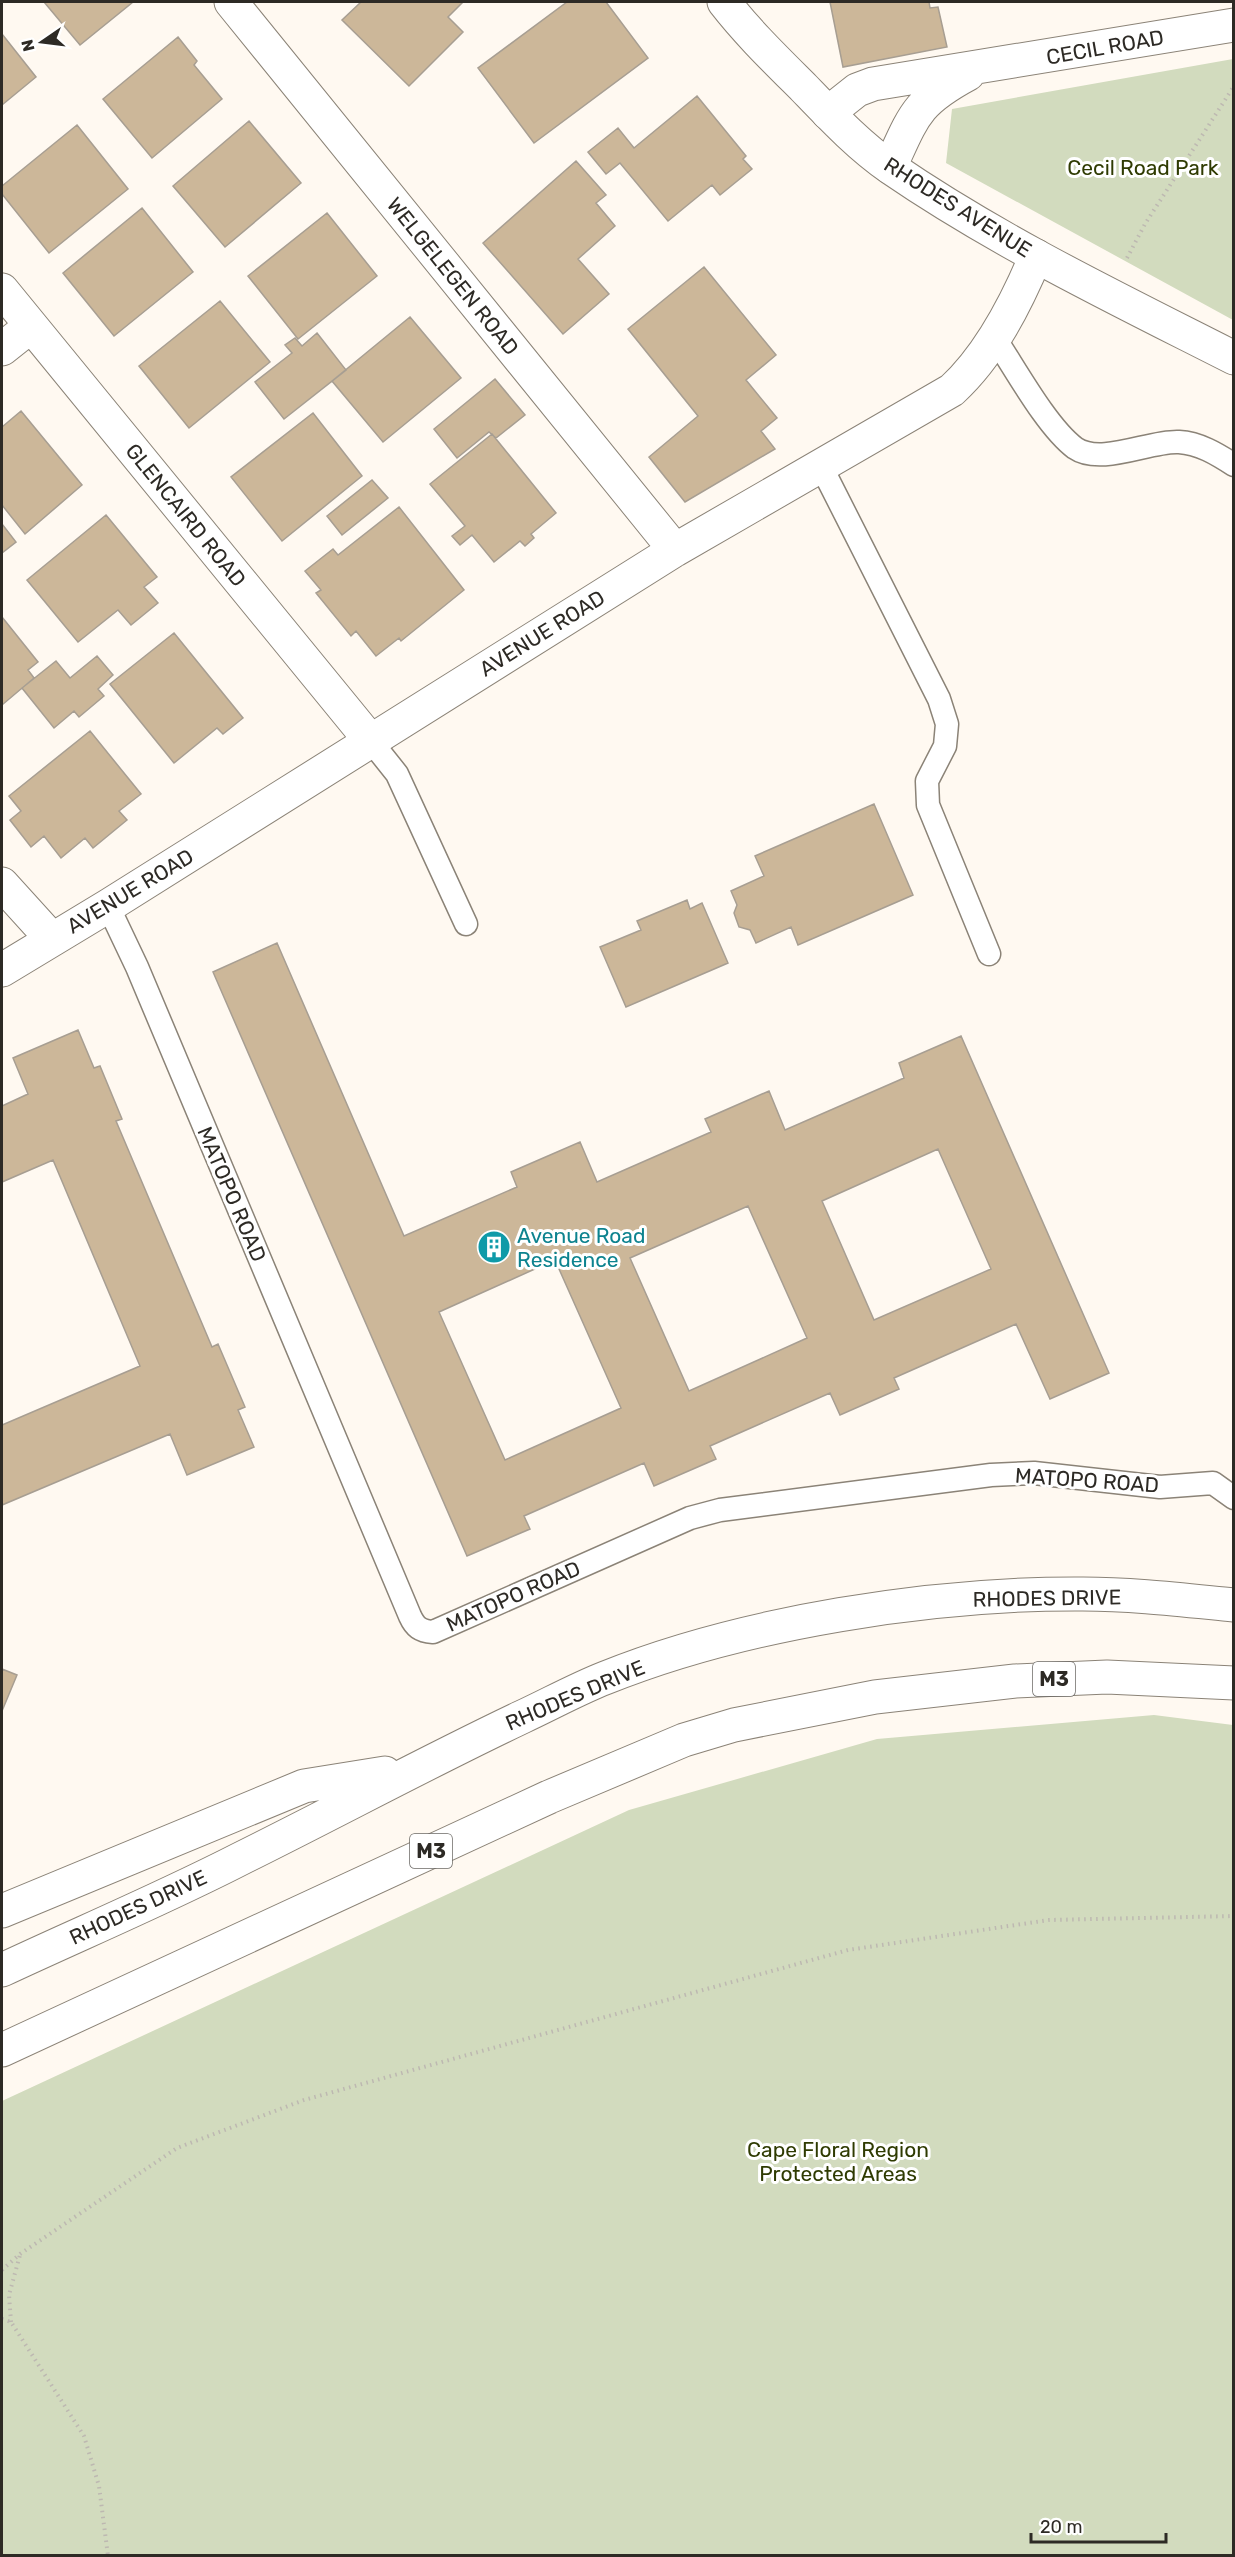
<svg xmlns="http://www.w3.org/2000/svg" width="1235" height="2557" viewBox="0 0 1235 2557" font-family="Rubik,sans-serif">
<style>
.green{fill:#d2dbbe}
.building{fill:#ccb799;stroke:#a79e92;stroke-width:1.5;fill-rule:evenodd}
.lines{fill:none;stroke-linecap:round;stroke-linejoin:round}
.service-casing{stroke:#8b8377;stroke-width:25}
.minor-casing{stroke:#8b8377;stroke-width:35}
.tertiary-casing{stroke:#8b8377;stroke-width:35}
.motorway-casing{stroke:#8b8377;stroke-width:35}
.path{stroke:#bdb8b1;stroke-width:4;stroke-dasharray:1.5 4.5;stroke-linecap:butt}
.service{stroke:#fff;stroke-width:22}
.minor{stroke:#fff;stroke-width:33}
.tertiary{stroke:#fff;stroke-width:33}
.motorway{stroke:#fff;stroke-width:33}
.labels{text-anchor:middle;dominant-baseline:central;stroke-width:6;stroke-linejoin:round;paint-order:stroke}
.shield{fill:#fff;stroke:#6c6a66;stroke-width:1.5}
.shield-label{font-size:20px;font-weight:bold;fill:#2d2a25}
.street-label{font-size:21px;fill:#2d2a25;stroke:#fff}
.park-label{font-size:21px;fill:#2f3b02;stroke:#fff}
.culture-label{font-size:21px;fill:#0d838f;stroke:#fff;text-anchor:start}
</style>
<rect width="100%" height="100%" fill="#fff9f1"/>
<path class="green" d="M1233,59V320L946,163L952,109Z
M1154,1715L1233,1725V2555H2V2101L629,1810L877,1739Z"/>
<path class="building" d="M44,2H133L80,45Z
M361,2H463L448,17L463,32L409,86L342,20Z
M567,2H606L648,58L534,143L478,68Z
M830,2H929L930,8L938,7L947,47L843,67Z
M2,34L36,77L2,105Z
M178,37L197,61L194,65L222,99L152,158L103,99Z
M697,96L746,156L743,159L752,169L720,195L712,185L668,221L620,163L606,174L588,152L618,128L634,148Z
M249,121L301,183L225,247L173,186Z
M77,125L128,189L49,253L2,194V186Z
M576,161L606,195L596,203L615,226L578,259L609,294L563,334L483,243Z
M142,208L193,272L114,336L63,273Z
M327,213L377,276L298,339L248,276Z
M704,267L776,355L746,380L777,418L761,431L775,449L685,502L649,457L698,416L628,329Z
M220,301L270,362L189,428L139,366Z
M410,317L461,378L383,442L332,381Z
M317,333L346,370L284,419L255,382L292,353L285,345L295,338L302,346Z
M495,379L525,415L496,438L489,432L457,458L434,429Z
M21,411L82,485L25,534L2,505V427Z
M313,413L362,476L282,541L231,477Z
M492,434L556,513L531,534L534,538L525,546L520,541L494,562L472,535L460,545L452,536L465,526L430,484Z
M372,480L388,498L342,535L327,516Z
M399,507L464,590L401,641L399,638L376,656L356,631L351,636L316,593L321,590L305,571L333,549L338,555Z
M106,515L157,577L144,587L158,603L131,625L118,610L78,642L27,580Z
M2,524L16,542L2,553Z
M2,617L38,662L28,670L34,678L2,705Z
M174,633L243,718L223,734L217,728L174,763L110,684Z
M97,656L113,675L98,689L104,696L79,717L74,711L54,728L22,688L56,661L70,678Z
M90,731L141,794L119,811L127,820L93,848L85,838L61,858L44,836L31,847L10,820L21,811L9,796Z
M874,804L913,895L798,945L791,927L756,943L750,930L739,927L734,913L737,905L731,891L764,876L755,856Z
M687,900L690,909L702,903L728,963L626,1007L600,947L641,930L637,921Z
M277,943L404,1236L517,1187L511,1172L580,1142L597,1182L711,1132L705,1119L769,1091L785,1130L904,1078L899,1063L961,1036L1109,1373L1050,1399L1016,1324L894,1378L899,1389L840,1415L830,1393L710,1446L716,1459L654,1486L644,1463L524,1516L530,1529L467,1556L213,972ZM938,1149L991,1269L874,1320L822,1201ZM748,1206L807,1338L689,1391L630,1258ZM555,1260L621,1408L505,1460L439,1312Z
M78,1030L94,1068L100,1066L122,1119L116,1121L212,1347L218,1344L245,1407L238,1410L254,1447L187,1475L170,1434L2,1505V1425L140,1366L53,1160L2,1182V1106L28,1094L13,1058Z
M2,1669L17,1675L2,1711Z"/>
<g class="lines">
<defs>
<path id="service" d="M994,337C1015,368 1046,426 1075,448C1101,466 1151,440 1179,442C1199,443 1217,454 1234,465
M821,466L939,699L947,724L945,746L927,781L928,805L989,954
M370,740L397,774L466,924
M108,906L137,967L410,1616C415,1627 420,1631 433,1632L690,1518L720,1510L991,1475L1034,1473L1160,1487L1213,1483L1234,1498"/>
<path id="minor" d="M231,2L675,550
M828,113L857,90L873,84L1234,25
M890,167C914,115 916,102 968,74
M2,290L370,740
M2,349L31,326
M2,884L51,938
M2,970L108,906L675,550L952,390C990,355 1016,304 1036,256"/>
<path id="tertiary" d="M724,2C748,33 776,60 804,88C831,116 859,146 891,168C999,242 1118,299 1234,358"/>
<path id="motorway" d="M2,1911L304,1786L385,1773
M2,1970C81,1933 162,1899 240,1859C335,1812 427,1762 522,1717C550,1704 577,1689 605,1678C744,1622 934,1593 1083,1594C1133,1594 1183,1600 1234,1605
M2,2050L549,1797L684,1740L734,1725L875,1697L1015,1681L1107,1677L1234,1683"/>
</defs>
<use href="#service" class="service-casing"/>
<use href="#minor" class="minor-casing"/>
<use href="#tertiary" class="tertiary-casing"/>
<use href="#motorway" class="motorway-casing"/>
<path class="path" d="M1127,258L1145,224L1234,86
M2,2270L20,2254L177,2148L304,2100L848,1950L1049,1920L1234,1916
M2,2319L11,2322L84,2436L99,2486L108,2556
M11,2322L9,2295L20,2255"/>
<use href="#service" class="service"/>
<use href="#minor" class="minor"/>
<use href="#tertiary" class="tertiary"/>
<use href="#motorway" class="motorway"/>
</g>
<defs>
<symbol id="building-disc" viewBox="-11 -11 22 22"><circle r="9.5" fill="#0f9aa8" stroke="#fff"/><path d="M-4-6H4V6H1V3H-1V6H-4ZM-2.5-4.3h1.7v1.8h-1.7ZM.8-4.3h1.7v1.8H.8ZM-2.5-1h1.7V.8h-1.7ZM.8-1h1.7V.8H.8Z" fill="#fff"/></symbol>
</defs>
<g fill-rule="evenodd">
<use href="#building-disc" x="475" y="1228" width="38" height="38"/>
</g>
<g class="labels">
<g class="shield">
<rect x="1033" y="1662" width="42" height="34" rx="4.5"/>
<rect x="410" y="1834" width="42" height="34" rx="4.5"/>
</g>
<g class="shield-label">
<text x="1054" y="1679">M3</text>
<text x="431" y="1851">M3</text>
</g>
<g class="street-label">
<text transform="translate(1105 47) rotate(-10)">CECIL ROAD</text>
<text transform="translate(958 207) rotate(32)">RHODES AVENUE</text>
<text transform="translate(453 276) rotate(51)">WELGELEGEN ROAD</text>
<text transform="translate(186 515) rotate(51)">GLENCAIRD ROAD</text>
<text transform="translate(542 633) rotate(-32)">AVENUE ROAD</text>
<text transform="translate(130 891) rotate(-31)">AVENUE ROAD</text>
<text transform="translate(232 1194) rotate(67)">MATOPO ROAD</text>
<text transform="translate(1087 1480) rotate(4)">MATOPO ROAD</text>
<text transform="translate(513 1596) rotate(-24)">MATOPO ROAD</text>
<text transform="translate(1047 1598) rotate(-1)">RHODES DRIVE</text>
<text transform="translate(575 1695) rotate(-23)">RHODES DRIVE</text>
<text transform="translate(138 1907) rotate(-25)">RHODES DRIVE</text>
</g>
<g class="park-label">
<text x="1143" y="167">Cecil Road Park</text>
<text x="838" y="2149">Cape Floral Region<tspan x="838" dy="24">Protected Areas</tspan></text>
</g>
<g class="culture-label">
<text x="517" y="1235">Avenue Road<tspan x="517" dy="24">Residence</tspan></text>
</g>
</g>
<rect width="1235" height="2557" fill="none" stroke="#2d2a25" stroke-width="6"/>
<g transform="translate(42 42) rotate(256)" stroke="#ffffff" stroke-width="4.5" paint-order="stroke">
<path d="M0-4.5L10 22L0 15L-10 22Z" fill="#2d2a25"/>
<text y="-9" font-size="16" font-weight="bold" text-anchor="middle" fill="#2d2a25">N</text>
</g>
<path d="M1031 2533v9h135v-9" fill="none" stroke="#2d2a25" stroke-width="3"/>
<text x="1040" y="2533" font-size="18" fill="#2d2a25" stroke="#ffffff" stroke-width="4.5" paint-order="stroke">20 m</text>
</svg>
